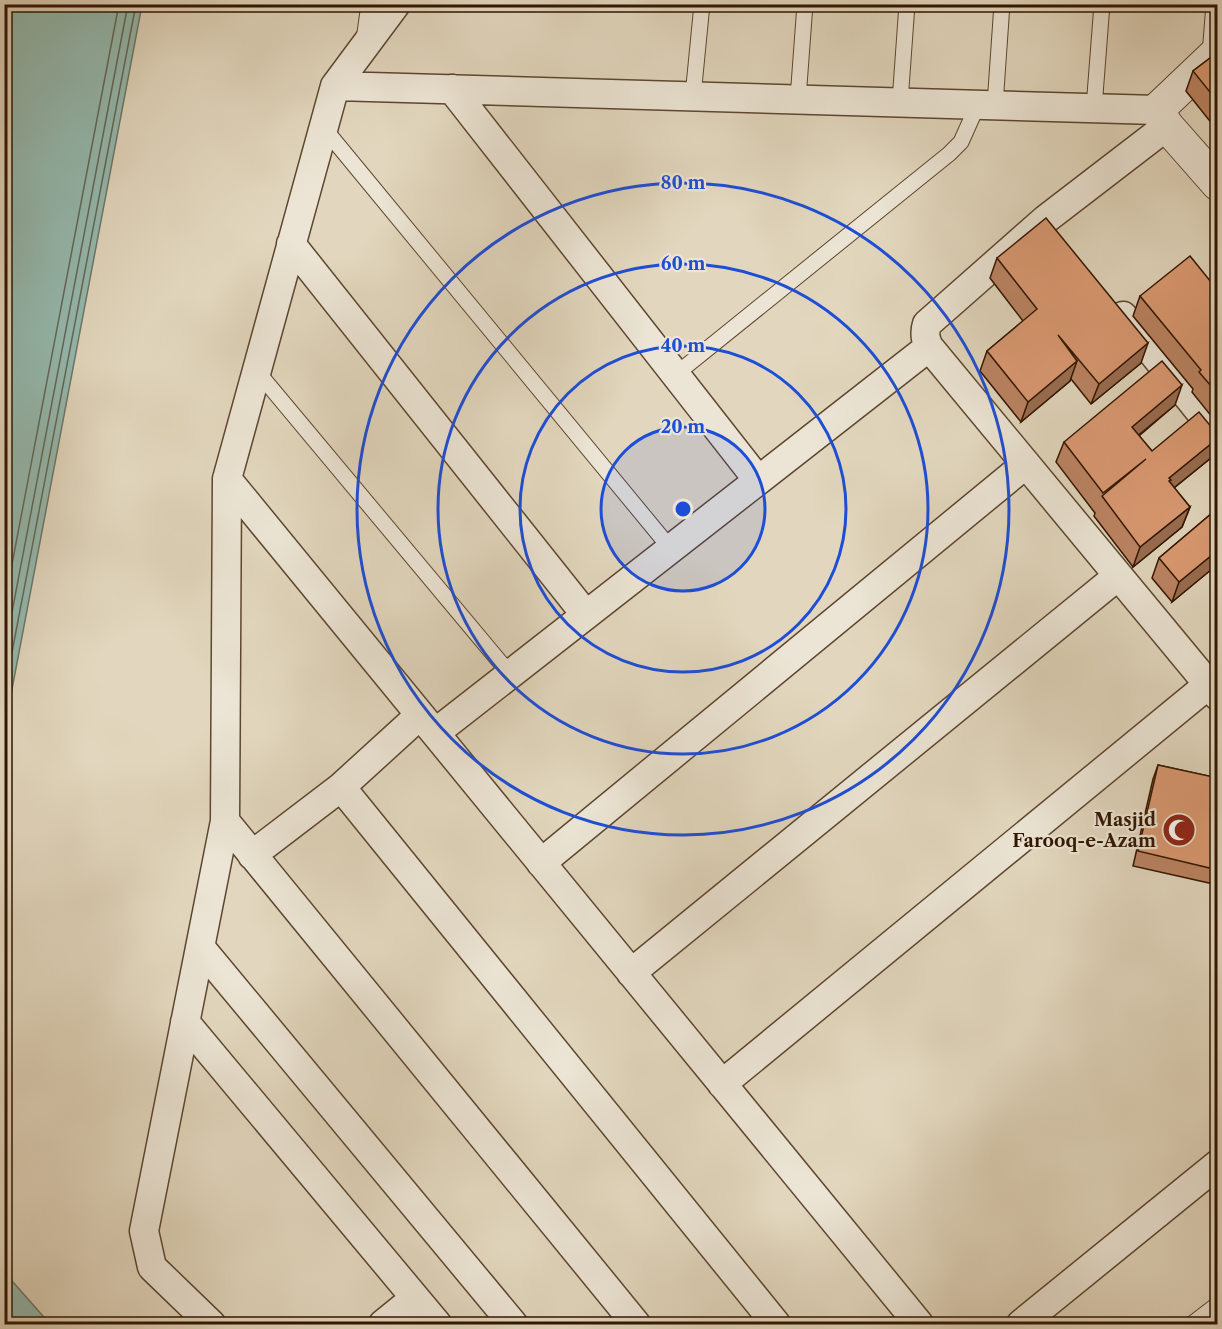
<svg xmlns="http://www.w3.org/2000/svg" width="1222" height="1329" viewBox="0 0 1222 1329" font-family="'Libre Caslon Text',serif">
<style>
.water{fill:#95bab0;stroke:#6d786a;stroke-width:1.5}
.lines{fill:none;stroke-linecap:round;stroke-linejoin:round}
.shore{stroke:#636858;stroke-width:1.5}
.service-casing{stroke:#5d4630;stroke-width:17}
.minor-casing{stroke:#5d4630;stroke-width:31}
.tertiary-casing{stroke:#5d4630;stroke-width:35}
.service{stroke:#ece5d5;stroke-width:15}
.minor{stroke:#ece5d5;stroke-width:28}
.tertiary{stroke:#ece5d5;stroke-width:33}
.wall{fill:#bc8463;stroke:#311500;stroke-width:1.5}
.shaded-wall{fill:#996c50;stroke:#311500;stroke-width:1.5}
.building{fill:#db9a73;stroke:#311500;stroke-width:1.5}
.ring{fill:none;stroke:#1d4ed8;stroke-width:3}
.labels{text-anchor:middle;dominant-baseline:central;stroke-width:4.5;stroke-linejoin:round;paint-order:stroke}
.poi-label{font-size:18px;font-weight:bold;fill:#311500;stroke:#ece5d5;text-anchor:end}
.centre{fill:#1d4ed8;stroke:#ece5d5;stroke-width:3}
.ring-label{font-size:18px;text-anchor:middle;font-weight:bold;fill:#1d4ed8;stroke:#ece5d5;stroke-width:4.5;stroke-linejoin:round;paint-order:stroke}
</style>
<rect width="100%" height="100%" fill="#e2d7be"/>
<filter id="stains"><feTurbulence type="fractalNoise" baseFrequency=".00333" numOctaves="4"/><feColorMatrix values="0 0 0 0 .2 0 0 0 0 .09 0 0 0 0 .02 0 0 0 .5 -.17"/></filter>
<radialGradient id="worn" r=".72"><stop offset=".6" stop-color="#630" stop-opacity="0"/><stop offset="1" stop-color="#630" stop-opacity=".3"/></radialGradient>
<path class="water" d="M5,4L142,5L5,726L4,5Z
M5,1273L50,1324H5Z"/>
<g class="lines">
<path class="shore" d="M4,606L119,4
M4,654L128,4
M4,694L136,4"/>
<defs>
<path id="service" d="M364,40L369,4
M1210,55L1214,4
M693,96L702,4
M798,99L805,4
M900,102L907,4
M995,105L1002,4
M1094,108L1102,4
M323,127L671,549
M256,370L510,674
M675,375L949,154L961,142L978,104
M1192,1324L1218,1304"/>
<path id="minor" d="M396,4L335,86L227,479L919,1324
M335,86L1157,110
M452,89L758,480
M1167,126L1046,219L927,324C924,333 925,339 929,347L1218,696
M291,244L586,615
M1123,316L1218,434
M435,733L929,347
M341,787L776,1324
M225,821L636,1324
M252,855L341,787L420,715
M541,863L1026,464
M200,947L513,1324
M631,973L1118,576
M185,1022L437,1324
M722,1084L1208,685
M211,1324L152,1267L144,1231L225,821L227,479
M383,1324L415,1298
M1021,1324L1218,1164"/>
<path id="tertiary" d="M1218,52L1157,110L1167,126L1218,184"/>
</defs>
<use href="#service" class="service-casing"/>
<use href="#minor" class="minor-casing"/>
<use href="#tertiary" class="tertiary-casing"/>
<use href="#service" class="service"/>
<use href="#minor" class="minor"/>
<use href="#tertiary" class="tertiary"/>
</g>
<path class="wall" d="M1218,52V136L1215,133L1217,130L1186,91L1193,71Z
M997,258L1141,363L1091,404L1071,379L1070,381L1021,422L980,371L987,351L1023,321L990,278Z
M1218,277V420L1214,415L1212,417L1192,392L1193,389L1133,316L1140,296L1211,282Z
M1175,405L1139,436L1152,451L1218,435V441L1212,457L1174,488L1190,507L1182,527L1133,567L1094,516L1095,513L1056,462L1064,442Z
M1218,508V564L1172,602L1152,578L1159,558Z
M1158,765L1218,778V885L1133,866L1153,779Z"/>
<path class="shaded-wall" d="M1148,343L1141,363L1091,404L1099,384Z
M1077,361L1070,381L1021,422L1028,402Z
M1182,385L1175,405L1124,447L1132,427Z
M1218,402V405L1214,415L1212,417Z
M1218,438V441L1212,457L1165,495L1169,478Z
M1190,507L1182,527L1133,567L1140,547Z
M1218,550V564L1172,602L1179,582Z"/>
<path class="building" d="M1218,52V102L1193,71Z
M1046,218L1148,343L1099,384L1058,335L1077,361L1028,402L987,351L1037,309L997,258Z
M1190,256L1211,282L1218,277V394L1199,372L1201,370L1140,296Z
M1162,361L1182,385L1132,427L1152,451L1199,412L1218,435V438L1169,478L1171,480L1169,481L1190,507L1140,547L1102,496L1146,459L1103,493L1064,442Z
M1218,508V550L1179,582L1159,558Z
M1158,765L1218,778V870L1138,851Z"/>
<circle cx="683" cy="509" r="82" fill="#1d4ed8" fill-opacity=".12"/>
<g class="ring">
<circle cx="683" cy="509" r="82"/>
<circle cx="683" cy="509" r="163"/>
<circle cx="683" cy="509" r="245"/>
<circle cx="683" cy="509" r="326"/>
</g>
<defs>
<symbol id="mosque-disc" viewBox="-11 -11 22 22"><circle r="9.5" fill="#8f2418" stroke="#ece5d5"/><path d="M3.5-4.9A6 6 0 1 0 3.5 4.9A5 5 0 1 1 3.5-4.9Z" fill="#fff"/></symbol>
</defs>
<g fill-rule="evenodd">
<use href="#mosque-disc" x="1160" y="811" width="38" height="38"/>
</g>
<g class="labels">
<g class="poi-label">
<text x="1156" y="820">Masjid<tspan x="1156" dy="21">Farooq-e-Azam</tspan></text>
</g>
</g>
<circle cx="683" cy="509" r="9" class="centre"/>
<g class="ring-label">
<text x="683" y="189">80 m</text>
<text x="683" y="270">60 m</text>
<text x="683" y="352">40 m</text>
<text x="683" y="433">20 m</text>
</g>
<rect width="1222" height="1329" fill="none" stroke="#e2d7be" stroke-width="24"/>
<rect x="6" y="6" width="1210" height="1317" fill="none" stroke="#311500" stroke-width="3"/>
<rect x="12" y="12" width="1198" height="1305" fill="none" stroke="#311500" stroke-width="1.5"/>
<rect width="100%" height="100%" filter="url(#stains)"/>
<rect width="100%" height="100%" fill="url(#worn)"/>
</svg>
